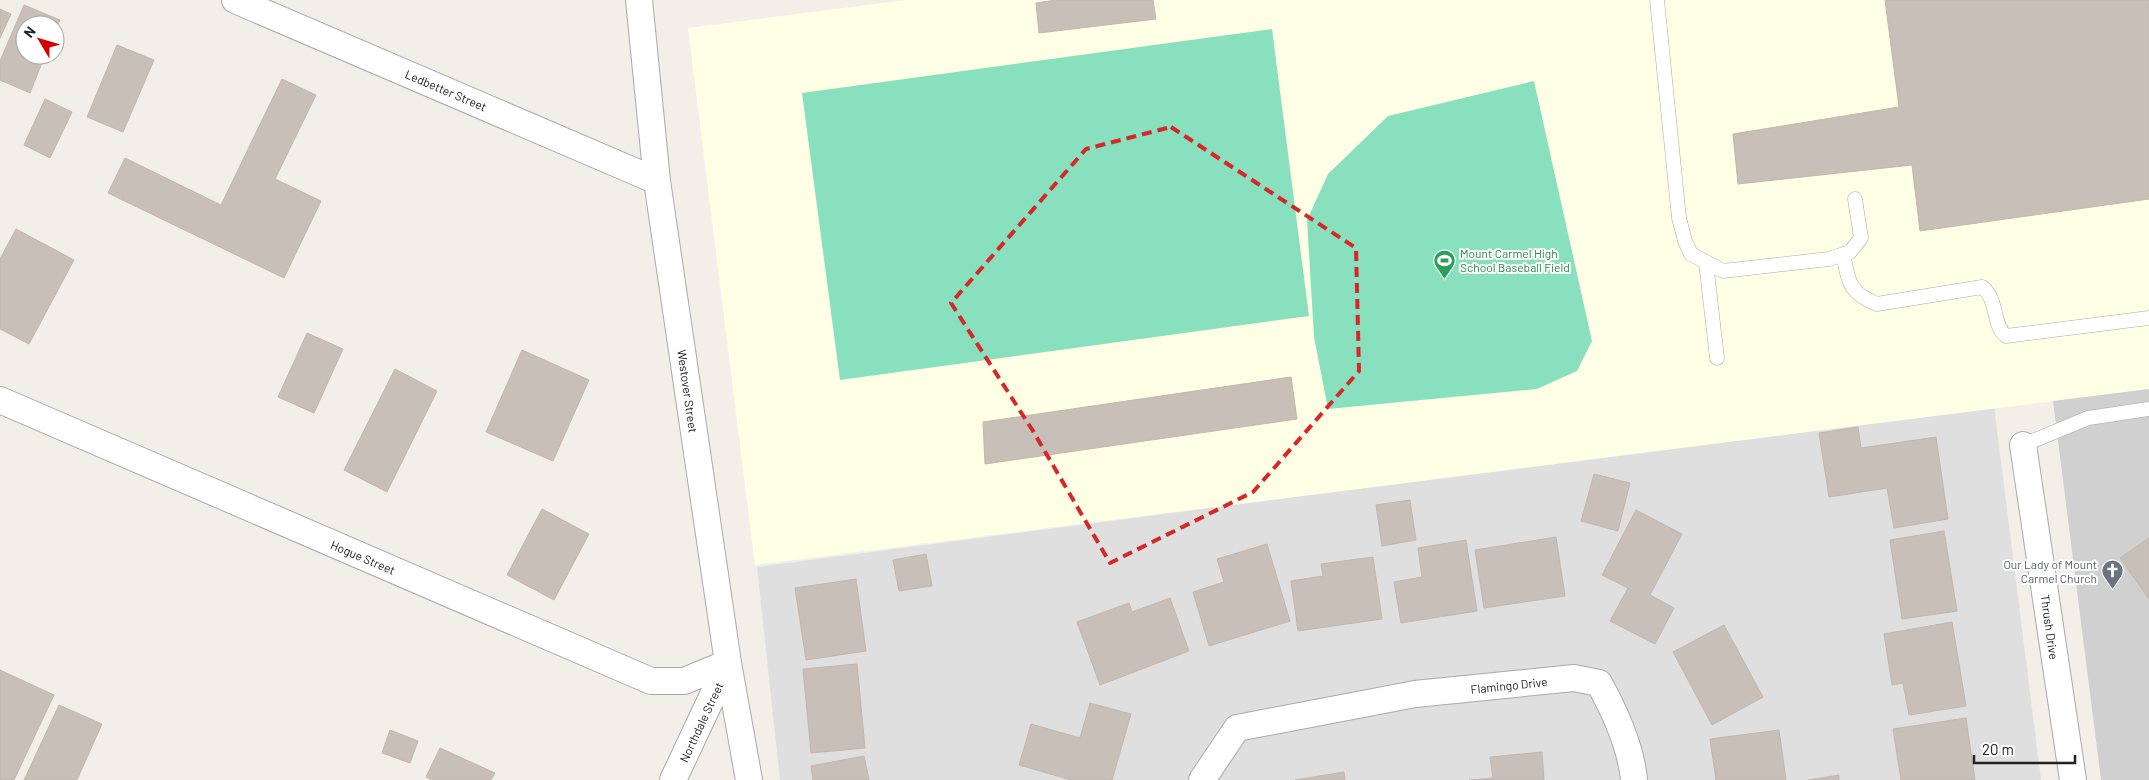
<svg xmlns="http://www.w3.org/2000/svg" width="2149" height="780" viewBox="0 0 2149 780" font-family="Barlow,sans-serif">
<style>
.residential{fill:#e0dfdf}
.education{fill:#ffffe5}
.religious{fill:#d0d0d0}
.pitch{fill:#88e0be}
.building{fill:#c7bfb8;stroke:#c4b6ab}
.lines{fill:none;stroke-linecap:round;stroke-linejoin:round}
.lane-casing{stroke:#a9a9a9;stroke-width:15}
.street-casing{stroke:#a9a9a9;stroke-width:28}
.lane{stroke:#fff;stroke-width:14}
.street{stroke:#fff;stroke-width:26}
.marked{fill:none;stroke:#d62828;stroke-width:4;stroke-dasharray:10 6;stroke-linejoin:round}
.labels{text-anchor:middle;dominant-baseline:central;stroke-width:4;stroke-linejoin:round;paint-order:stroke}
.street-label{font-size:12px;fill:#222;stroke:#fff}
.leisure-label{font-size:12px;fill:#27864d;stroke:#fff;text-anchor:start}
.worship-label{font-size:12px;fill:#5b616d;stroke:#fff;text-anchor:end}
</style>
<rect width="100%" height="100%" fill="#f2efe9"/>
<path class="residential" d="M1994,406L2041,780H780L757,567Z"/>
<path class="education" d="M906,0H2149V389L755,565L688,28Z"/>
<path class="religious" d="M2149,389V780H2101L2053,401Z"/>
<path class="pitch" d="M1272,29L1309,316L840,380L802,93Z
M1534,81L1592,341L1577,371L1537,389L1328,409L1314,337L1307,220L1328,174L1388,116Z"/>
<path class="building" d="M1056,0H1153L1156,19L1039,33L1036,3Z
M1885,0H2149V199L1920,231L1912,165L1738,184L1733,134L1899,107Z
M24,5L60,20L55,32V25H25V55H45L30,93L0,80V61Z
M0,9L11,14L0,38Z
M117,45L154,60L123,132L87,117Z
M282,79L316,95L275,179L321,201L284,278L108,193L125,158L221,205Z
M45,99L72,112L50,158L24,145Z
M16,229L74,260L29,344L0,329V259Z
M307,333L343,349L314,413L278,397Z
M522,350L589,380L553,461L486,432Z
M395,369L437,391L387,492L344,470Z
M1291,377L1297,419L985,464L983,422Z
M1858,427L1861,448L1936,437L1948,519L1894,528L1887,488L1829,497L1819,433Z
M1594,474L1630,483L1618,531L1581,521Z
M1410,500L1416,540L1382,546L1376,505Z
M542,509L589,534L554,600L507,575Z
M1636,510L1682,534L1650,595L1674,608L1655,644L1610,621L1628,588L1602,575Z
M1944,531L1957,611L1902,619L1890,540Z
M1556,537L1565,596L1484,608L1475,550Z
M2149,538V599L2120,558Z
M1466,540L1477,611L1401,623L1394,582L1422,577L1418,548Z
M1267,544L1290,621L1209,646L1193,592L1224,582L1217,559Z
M926,554L932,586L899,591L893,560Z
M1373,557L1382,619L1298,631L1291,581L1323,576L1321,564Z
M856,579L866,651L806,660L795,588Z
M1170,598L1189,651L1100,685L1077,622L1129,603L1132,612Z
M1952,622L1966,706L1909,715L1903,683L1892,685L1884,634Z
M1724,625L1763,697L1712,725L1673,652Z
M857,664L865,748L811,753L803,669Z
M0,670L54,695L14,780H0Z
M1090,703L1131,714L1112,780H1071L1019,765L1031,724L1080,738Z
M59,705L102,724L77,780H24Z
M1966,718L1975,780H1901L1893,729Z
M390,730L418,741L410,763L382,753Z
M1779,730L1786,780H1716L1710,739Z
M440,748L495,773L491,780H432L426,777Z
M1542,752L1544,780H1469L1493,778L1490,757Z
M864,756L869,780H813L811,766Z
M1344,772L1345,780H1295Z
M1839,775V780H1808Z"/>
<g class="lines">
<defs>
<path id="lane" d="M1657,0L1679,218L1685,241L1691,254L1723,271L1829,259L1850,252L1861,238L1855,199
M1843,254C1849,282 1848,292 1877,304L1982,287C1998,298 1992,325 2006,336L2149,318
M1706,263L1717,358
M2023,445L2088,418L2149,409"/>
<path id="street" d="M235,0L657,181
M639,0L657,181L728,663L749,780
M0,400L651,681H684L728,663
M2023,445L2073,780
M673,780L728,663
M1202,780L1237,728L1415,694L1574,678L1599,683C1615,712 1631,746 1634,780"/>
</defs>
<use href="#lane" class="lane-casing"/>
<use href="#street" class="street-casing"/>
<use href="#lane" class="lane"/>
<use href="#street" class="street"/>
</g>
<path class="marked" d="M1171,127L1356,248L1359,371L1253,492L1110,563L1033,431L951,303L1086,149Z"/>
<defs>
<symbol id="stadium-pin" viewBox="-11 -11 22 30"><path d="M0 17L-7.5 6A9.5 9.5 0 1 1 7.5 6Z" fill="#2e9e5b" stroke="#fff"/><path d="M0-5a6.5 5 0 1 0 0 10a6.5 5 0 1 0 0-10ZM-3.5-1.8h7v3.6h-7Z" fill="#fff"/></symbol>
<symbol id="church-pin" viewBox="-11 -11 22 30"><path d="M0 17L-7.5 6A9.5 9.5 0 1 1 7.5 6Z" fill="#6b7280" stroke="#fff"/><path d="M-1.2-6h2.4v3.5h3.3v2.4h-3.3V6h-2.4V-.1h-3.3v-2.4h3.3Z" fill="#fff"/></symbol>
</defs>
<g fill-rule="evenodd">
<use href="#stadium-pin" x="1432" y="248" width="25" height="34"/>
<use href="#church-pin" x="2100" y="558" width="25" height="34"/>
</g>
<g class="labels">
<g class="street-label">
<text transform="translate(446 90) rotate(23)">Ledbetter Street</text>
<text transform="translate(688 391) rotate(82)">Westover Street</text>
<text transform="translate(363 557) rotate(23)">Hogue Street</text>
<text transform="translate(2050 627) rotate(82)">Thrush Drive</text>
<text transform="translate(1509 685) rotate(-6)">Flamingo Drive</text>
<text transform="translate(701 722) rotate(-65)">Northdale Street</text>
</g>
<g class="leisure-label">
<text x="1460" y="253">Mount Carmel High<tspan x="1460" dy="14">School Baseball Field</tspan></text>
</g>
<g class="worship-label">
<text x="2097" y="564">Our Lady of Mount<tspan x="2097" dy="14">Carmel Church</tspan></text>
</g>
</g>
<g transform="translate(40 40) rotate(308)"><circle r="24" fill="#ffffff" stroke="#a7a7a7"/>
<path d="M0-4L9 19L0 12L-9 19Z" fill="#d40000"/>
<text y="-8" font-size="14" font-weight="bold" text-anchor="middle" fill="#222222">N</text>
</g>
<path d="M1974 755v8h101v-8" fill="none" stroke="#222222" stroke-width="2.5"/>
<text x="1982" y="755" font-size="15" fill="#222222" stroke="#ffffff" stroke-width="4" paint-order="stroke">20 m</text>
</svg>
